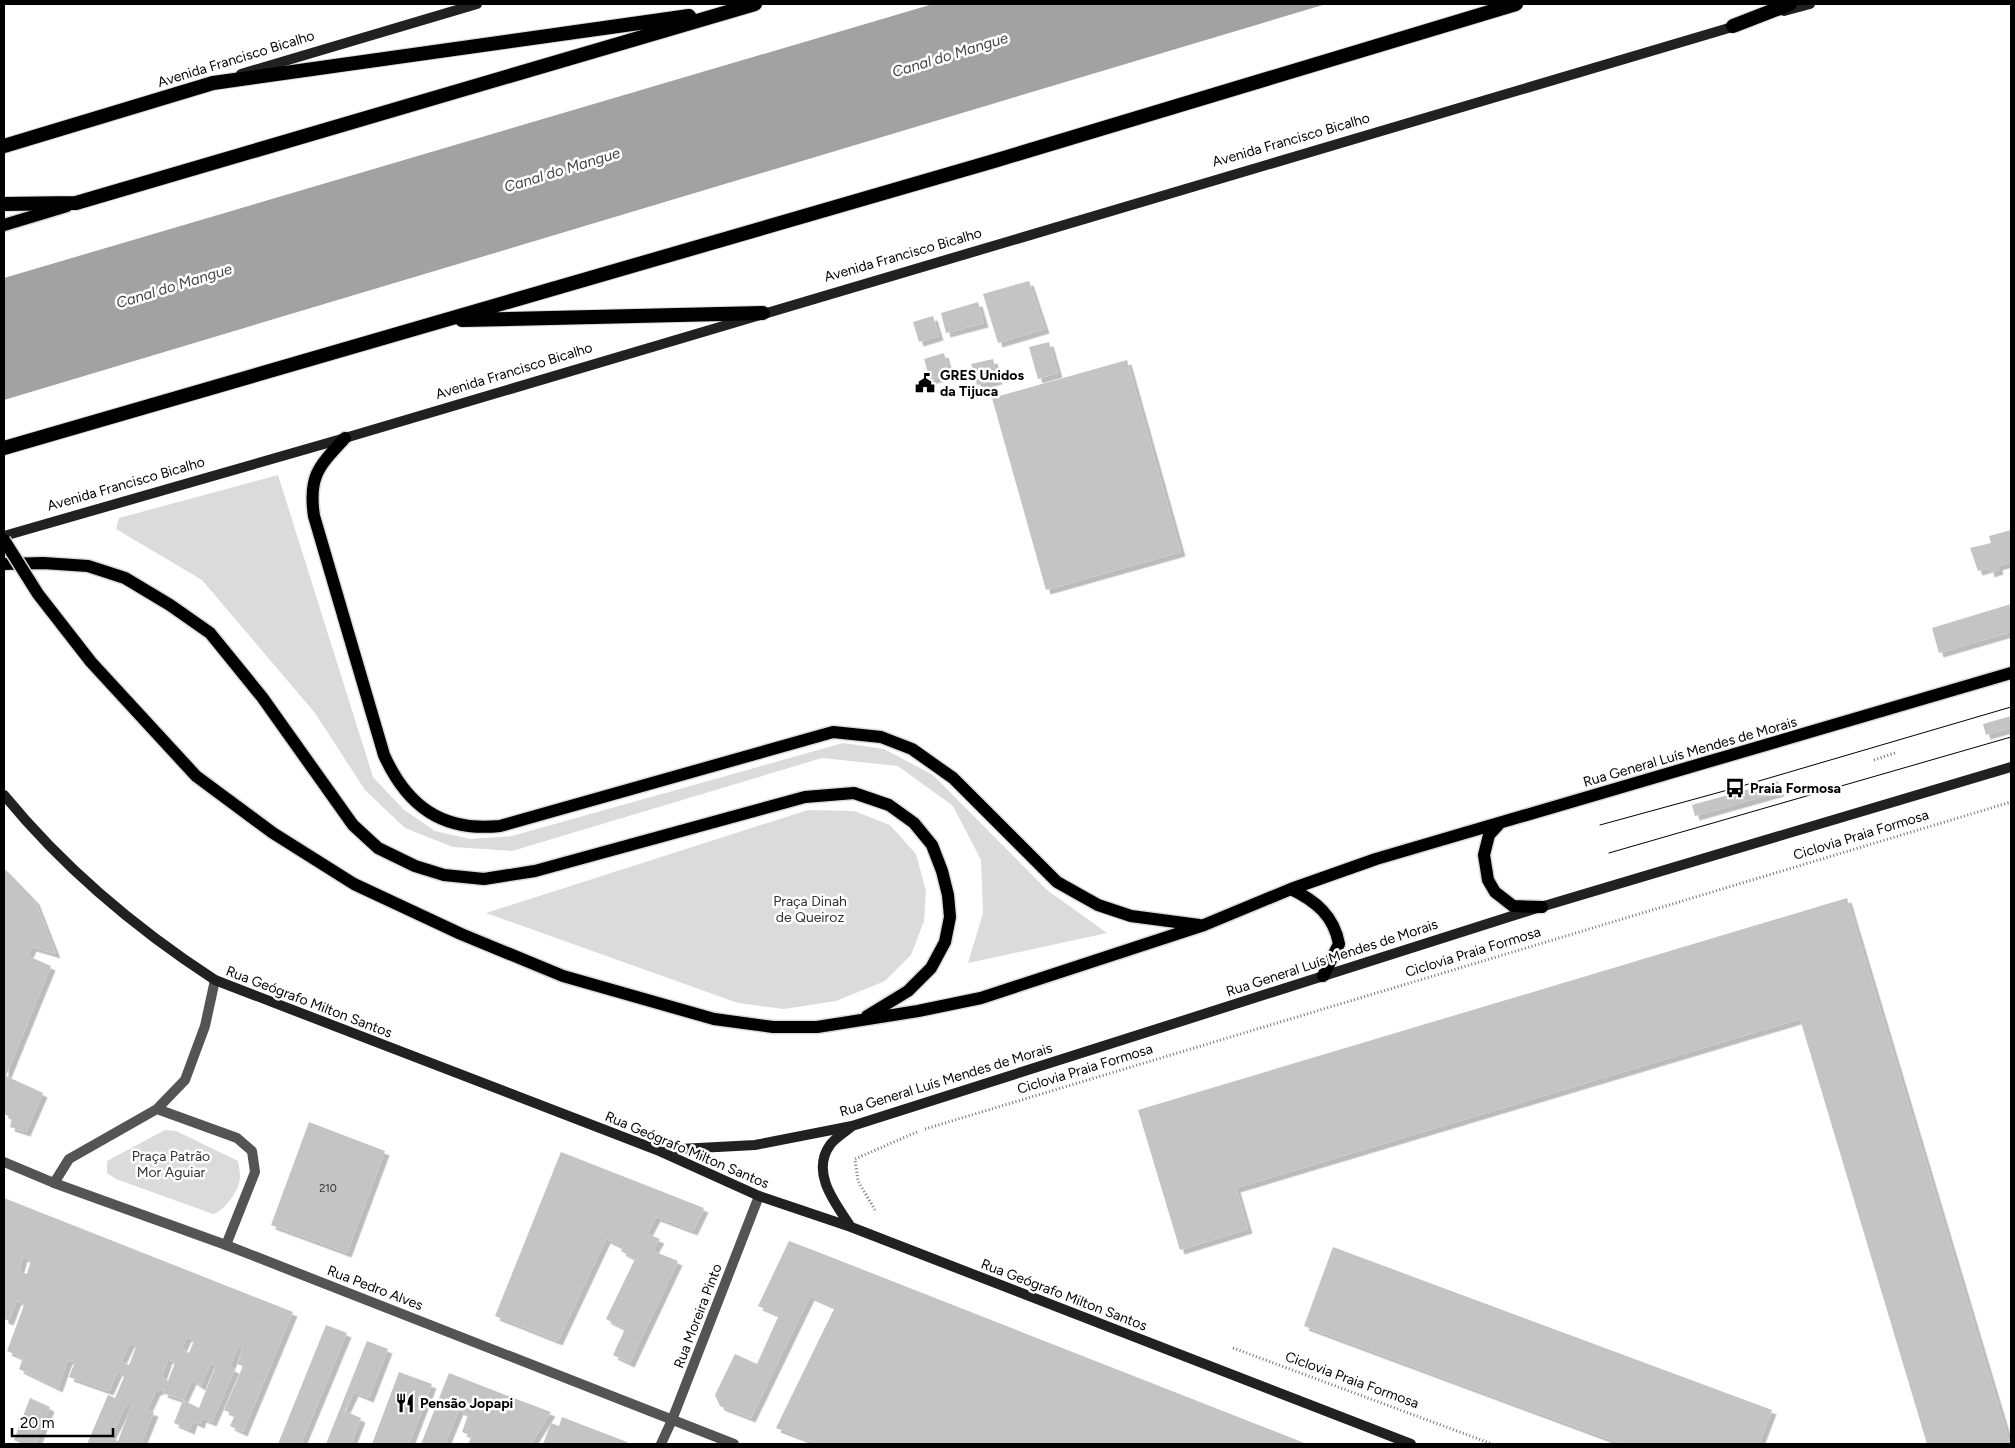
<svg xmlns="http://www.w3.org/2000/svg" width="2015" height="1448" viewBox="0 0 2015 1448" font-family="Figtree,sans-serif">
<style>
.green{fill:#dbdbdb}
.water{fill:#a2a2a2}
.building{fill:#c4c4c4;fill-rule:evenodd;filter:url(#shadow)}
.lines{fill:none;stroke-linecap:round;stroke-linejoin:round}
.primary-casing{stroke:#dbdbdb;stroke-width:15}
.trunk-casing{stroke:#dbdbdb;stroke-width:16}
.path{stroke:#767676;stroke-width:3;stroke-dasharray:1 2.5;stroke-linecap:butt}
.service{stroke:#545454;stroke-width:10}
.minor{stroke:#545454;stroke-width:10}
.tertiary{stroke:#545454;stroke-width:10}
.secondary{stroke:#212121;stroke-width:10}
.primary{stroke:#000;stroke-width:12}
.trunk{stroke:#000;stroke-width:14}
.tram{stroke:#000;stroke-width:1}
.primary-bridge-casing{stroke:#dbdbdb;stroke-width:15;stroke-linecap:butt}
.primary-bridge{stroke:#000;stroke-width:12}
.labels{text-anchor:middle;dominant-baseline:central;stroke-width:5;stroke-linejoin:round;paint-order:stroke}
.number-label{font-size:11px;fill:#313131}
.street-label{font-size:14px;fill:#000;stroke:#fff}
.poi-label{font-size:14px;font-weight:bold;fill:#000;stroke:#fff;text-anchor:start}
.park-label{font-size:14px;fill:#323232;stroke:#fff}
.water-label{font-size:15px;font-style:italic;fill:#434343;stroke:#fff}
</style>
<defs>
<filter id="shadow"><feDropShadow dx="4.5" dy="4.5" stdDeviation="0" flood-color="#0004"/></filter>
</defs>
<rect width="100%" height="100%" fill="#fff"/>
<path class="green" d="M278,475L373,777L403,809L435,831L470,839L512,836L843,743L884,749L933,775L1047,890L1107,933L968,963L983,913L981,860L953,806L898,766L822,758L512,851L453,847L405,828L365,790L315,713L202,580L116,529L119,518Z
M808,810L854,811L890,825L916,854L926,891L924,921L911,955L885,981L836,1001L784,1009L738,1003L486,913Z
M165,1130L176,1131L238,1161C239,1166 240,1172 240,1177C240,1189 225,1211 213,1214L116,1179L107,1173V1161Z"/>
<path class="water" d="M933,4H1326L4,400V278Z"/>
<path class="building" d="M1029,281L1045,329L998,343L983,294Z
M978,302L984,323L946,333L941,313Z
M933,316L939,336L919,342L913,322Z
M1049,342L1058,373L1038,379L1029,347Z
M944,353L950,374L930,380L924,359Z
M993,359L998,380L977,385L971,364Z
M1127,360L1181,552L1046,590L992,398Z
M2011,530V562L1998,566L1999,570L1990,573L1989,568L1978,571L1970,548L1991,543L1989,536Z
M2011,604V632L1939,653L1932,628Z
M2011,716V728L1986,735L1983,724Z
M1778,781L1780,792L1695,816L1692,805Z
M4,868L35,900L56,954L32,947L28,956L51,966L6,1076L43,1093L26,1132L10,1127L12,1118L4,1114Z
M1847,898L2010,1444H1927L1800,1019L1236,1188L1248,1229L1180,1250L1138,1110Z
M309,1122L385,1151L347,1253L271,1225Z
M561,1152L704,1208L693,1231L656,1217L647,1234L660,1239L653,1251L678,1261L630,1363L613,1355L625,1329L606,1319L635,1259L621,1251L623,1247L606,1239L558,1341L495,1316Z
M4,1198L293,1312L243,1432L230,1426L235,1415L224,1410L243,1366L237,1364L243,1349L238,1346L230,1367L235,1369L212,1422L202,1418L200,1424L193,1421L190,1430L174,1423L183,1400L199,1408L216,1365L210,1364L201,1386L192,1380L183,1400L163,1393L164,1389L156,1391L147,1410L154,1412L141,1444H87L108,1395L115,1398L124,1377L118,1371L109,1391L69,1377L75,1362L68,1360L58,1388L19,1369L23,1358L7,1351L24,1305L17,1300L9,1321L4,1319ZM23,1257L31,1260L27,1274L19,1271ZM187,1337L194,1341L189,1353L182,1348ZM130,1343L136,1347L129,1365L121,1362ZM168,1359L175,1363L168,1381L162,1377ZM128,1402L132,1404L118,1441L110,1438Z
M789,1241L818,1252L1307,1444H818L776,1428L835,1307L810,1296L751,1418L720,1406L715,1395L735,1354L757,1364L779,1315L758,1306Z
M1333,1247L1772,1410L1759,1444H1622L1304,1326Z
M326,1325L347,1333L301,1444H278Z
M367,1341L388,1349L369,1398L354,1392L345,1411L361,1418L351,1444H326Z
M399,1372L432,1384L409,1444H372Z
M449,1373L503,1394L551,1412L531,1444H468L472,1436L462,1432L468,1415L459,1410L445,1444H421Z
M30,1398L50,1407L36,1444H23L14,1440Z
M562,1417L627,1442L628,1444H543L551,1423L559,1426Z"/>
<g class="lines">
<defs>
<path id="primary" d="M4,225L67,206
M345,438C319,466 308,476 314,516L384,755C407,806 442,832 500,826L833,732L881,737L912,749L953,778L1057,882L1098,905L1131,916L1199,925
M4,564L43,563L88,566L125,578L170,605L210,633L262,697L353,825L378,848L415,866L444,875L484,879L535,871L805,797L854,793L889,805L914,823L932,845L942,871L948,895L950,917L945,942L931,968L908,991L867,1016
M1500,823L1489,835L1484,855L1488,880L1495,892L1513,906L1542,907
M1291,889C1316,901 1334,916 1339,944L1323,976
M714,1019L773,1027H817L918,1011L981,998L1204,925L1291,889L1376,859L2011,673"/>
<path id="trunk" d="M1733,26L1790,4
M4,146L213,83L689,16
M4,204L76,203L755,4
M462,320L763,313
M4,448L994,161L1516,4"/>
</defs>
<use href="#primary" class="primary-casing"/>
<use href="#trunk" class="trunk-casing"/>
<path class="path" d="M1874,760L1895,753
M925,1129L2011,802
M875,1210L858,1181L855,1159L919,1131
M1233,1348L1492,1444"/>
<path class="service" d="M157,1109L237,1138L252,1151L255,1172L226,1245
M54,1183L69,1159L157,1109L185,1080L205,1026L215,980"/>
<path class="minor" d="M661,1444L672,1420L759,1196"/>
<path class="tertiary" d="M4,1162L54,1183L226,1245L734,1444"/>
<path class="secondary" d="M1784,11L1810,4
M241,74L477,4
M4,536L345,438L1739,25
M4,795C64,868 135,928 215,980L657,1150L759,1196L851,1227L1411,1444
M661,1150L755,1145L852,1126L1534,909L2011,767
M851,1227C836,1204 810,1173 830,1145C835,1138 844,1133 851,1127"/>
<use href="#primary" class="primary"/>
<use href="#trunk" class="trunk"/>
<path class="tram" d="M1600,825L1735,788L2011,707
M1609,853L2011,737"/>
<defs>
<path id="primary-bridge" d="M4,540L38,594L91,662L196,776L273,833L354,884L461,934L563,976L714,1019"/>
</defs>
<use href="#primary-bridge" class="primary-bridge-casing"/>
<use href="#primary-bridge" class="primary-bridge"/>
</g>
<defs>
<symbol id="civic-bare" viewBox="-9 -9 18 18"><path d="M-.6-6.5H3V-4.5H.6V-3L4-1V1h2V6H-6V1h2V-1L-.6-3ZM-1.2 2.5V6h2.4V2.5Z" fill="#000" stroke="#fff" stroke-width="2.5" paint-order="stroke"/></symbol>
<symbol id="bus-bare" viewBox="-9 -9 18 18"><path d="M-5-6H5V4H4V6H2V4H-2V6H-4V4H-5ZM-3.5-4V0h7V-4ZM-3.5 1.2v1.5H-2V1.2ZM2 1.2v1.5H3.5V1.2Z" fill="#000" stroke="#fff" stroke-width="2.5" paint-order="stroke"/></symbol>
<symbol id="restaurant-bare" viewBox="-9 -9 18 18"><path d="M-5-6h1v4h1v-4h1v4h1v-4h1v5L-1.5 .5V6h-2V.5L-5-1ZM5-6V6H3V1.5H1.5Q1.5-4 5-6Z" fill="#000" stroke="#fff" stroke-width="2.5" paint-order="stroke"/></symbol>
</defs>
<g fill-rule="evenodd">
<use href="#civic-bare" x="911" y="369" width="28" height="28"/>
<use href="#bus-bare" x="1721" y="774" width="28" height="28"/>
<use href="#restaurant-bare" x="391" y="1389" width="28" height="28"/>
</g>
<g class="labels">
<g class="number-label">
<text x="328" y="1188">210</text>
</g>
<g class="street-label">
<text transform="translate(236 59) rotate(-17)">Avenida Francisco Bicalho</text>
<text transform="translate(1291 140) rotate(-16)">Avenida Francisco Bicalho</text>
<text transform="translate(903 255) rotate(-16)">Avenida Francisco Bicalho</text>
<text transform="translate(514 371) rotate(-17)">Avenida Francisco Bicalho</text>
<text transform="translate(126 484) rotate(-16)">Avenida Francisco Bicalho</text>
<text transform="translate(1690 752) rotate(-16)">Rua General Luís Mendes de Morais</text>
<text transform="translate(1861 835) rotate(-17)">Ciclovia Praia Formosa</text>
<text transform="translate(1473 952) rotate(-17)">Ciclovia Praia Formosa</text>
<text transform="translate(1332 958) rotate(-18)">Rua General Luís Mendes de Morais</text>
<text transform="translate(309 1002) rotate(21)">Rua Geógrafo Milton Santos</text>
<text transform="translate(1085 1069) rotate(-17)">Ciclovia Praia Formosa</text>
<text transform="translate(946 1080) rotate(-17)">Rua General Luís Mendes de Morais</text>
<text transform="translate(687 1150) rotate(23)">Rua Geógrafo Milton Santos</text>
<text transform="translate(375 1288) rotate(21)">Rua Pedro Alves</text>
<text transform="translate(1064 1295) rotate(21)">Rua Geógrafo Milton Santos</text>
<text transform="translate(698 1316) rotate(-69)">Rua Moreira Pinto</text>
<text transform="translate(1352 1380) rotate(20)">Ciclovia Praia Formosa</text>
</g>
<g class="poi-label">
<text x="940" y="375">GRES Unidos<tspan x="940" dy="16">da Tijuca</tspan></text>
<text x="1750" y="788">Praia Formosa</text>
<text x="420" y="1403">Pensão Jopapi</text>
</g>
<g class="park-label">
<text x="810" y="901">Praça Dinah<tspan x="810" dy="16">de Queiroz</tspan></text>
<text x="171" y="1156">Praça Patrão<tspan x="171" dy="16">Mor Aguiar</tspan></text>
</g>
<g class="water-label">
<text transform="translate(950 55) rotate(-17)">Canal do Mangue</text>
<text transform="translate(562 170) rotate(-17)">Canal do Mangue</text>
<text transform="translate(174 286) rotate(-17)">Canal do Mangue</text>
</g>
</g>
<rect width="2015" height="1448" fill="none" stroke="#000000" stroke-width="10"/>
<path d="M12 1428v8h101v-8" fill="none" stroke="#000000" stroke-width="2.5"/>
<text x="20" y="1428" font-size="15" fill="#000000" stroke="#ffffff" stroke-width="4" paint-order="stroke">20 m</text>
</svg>
